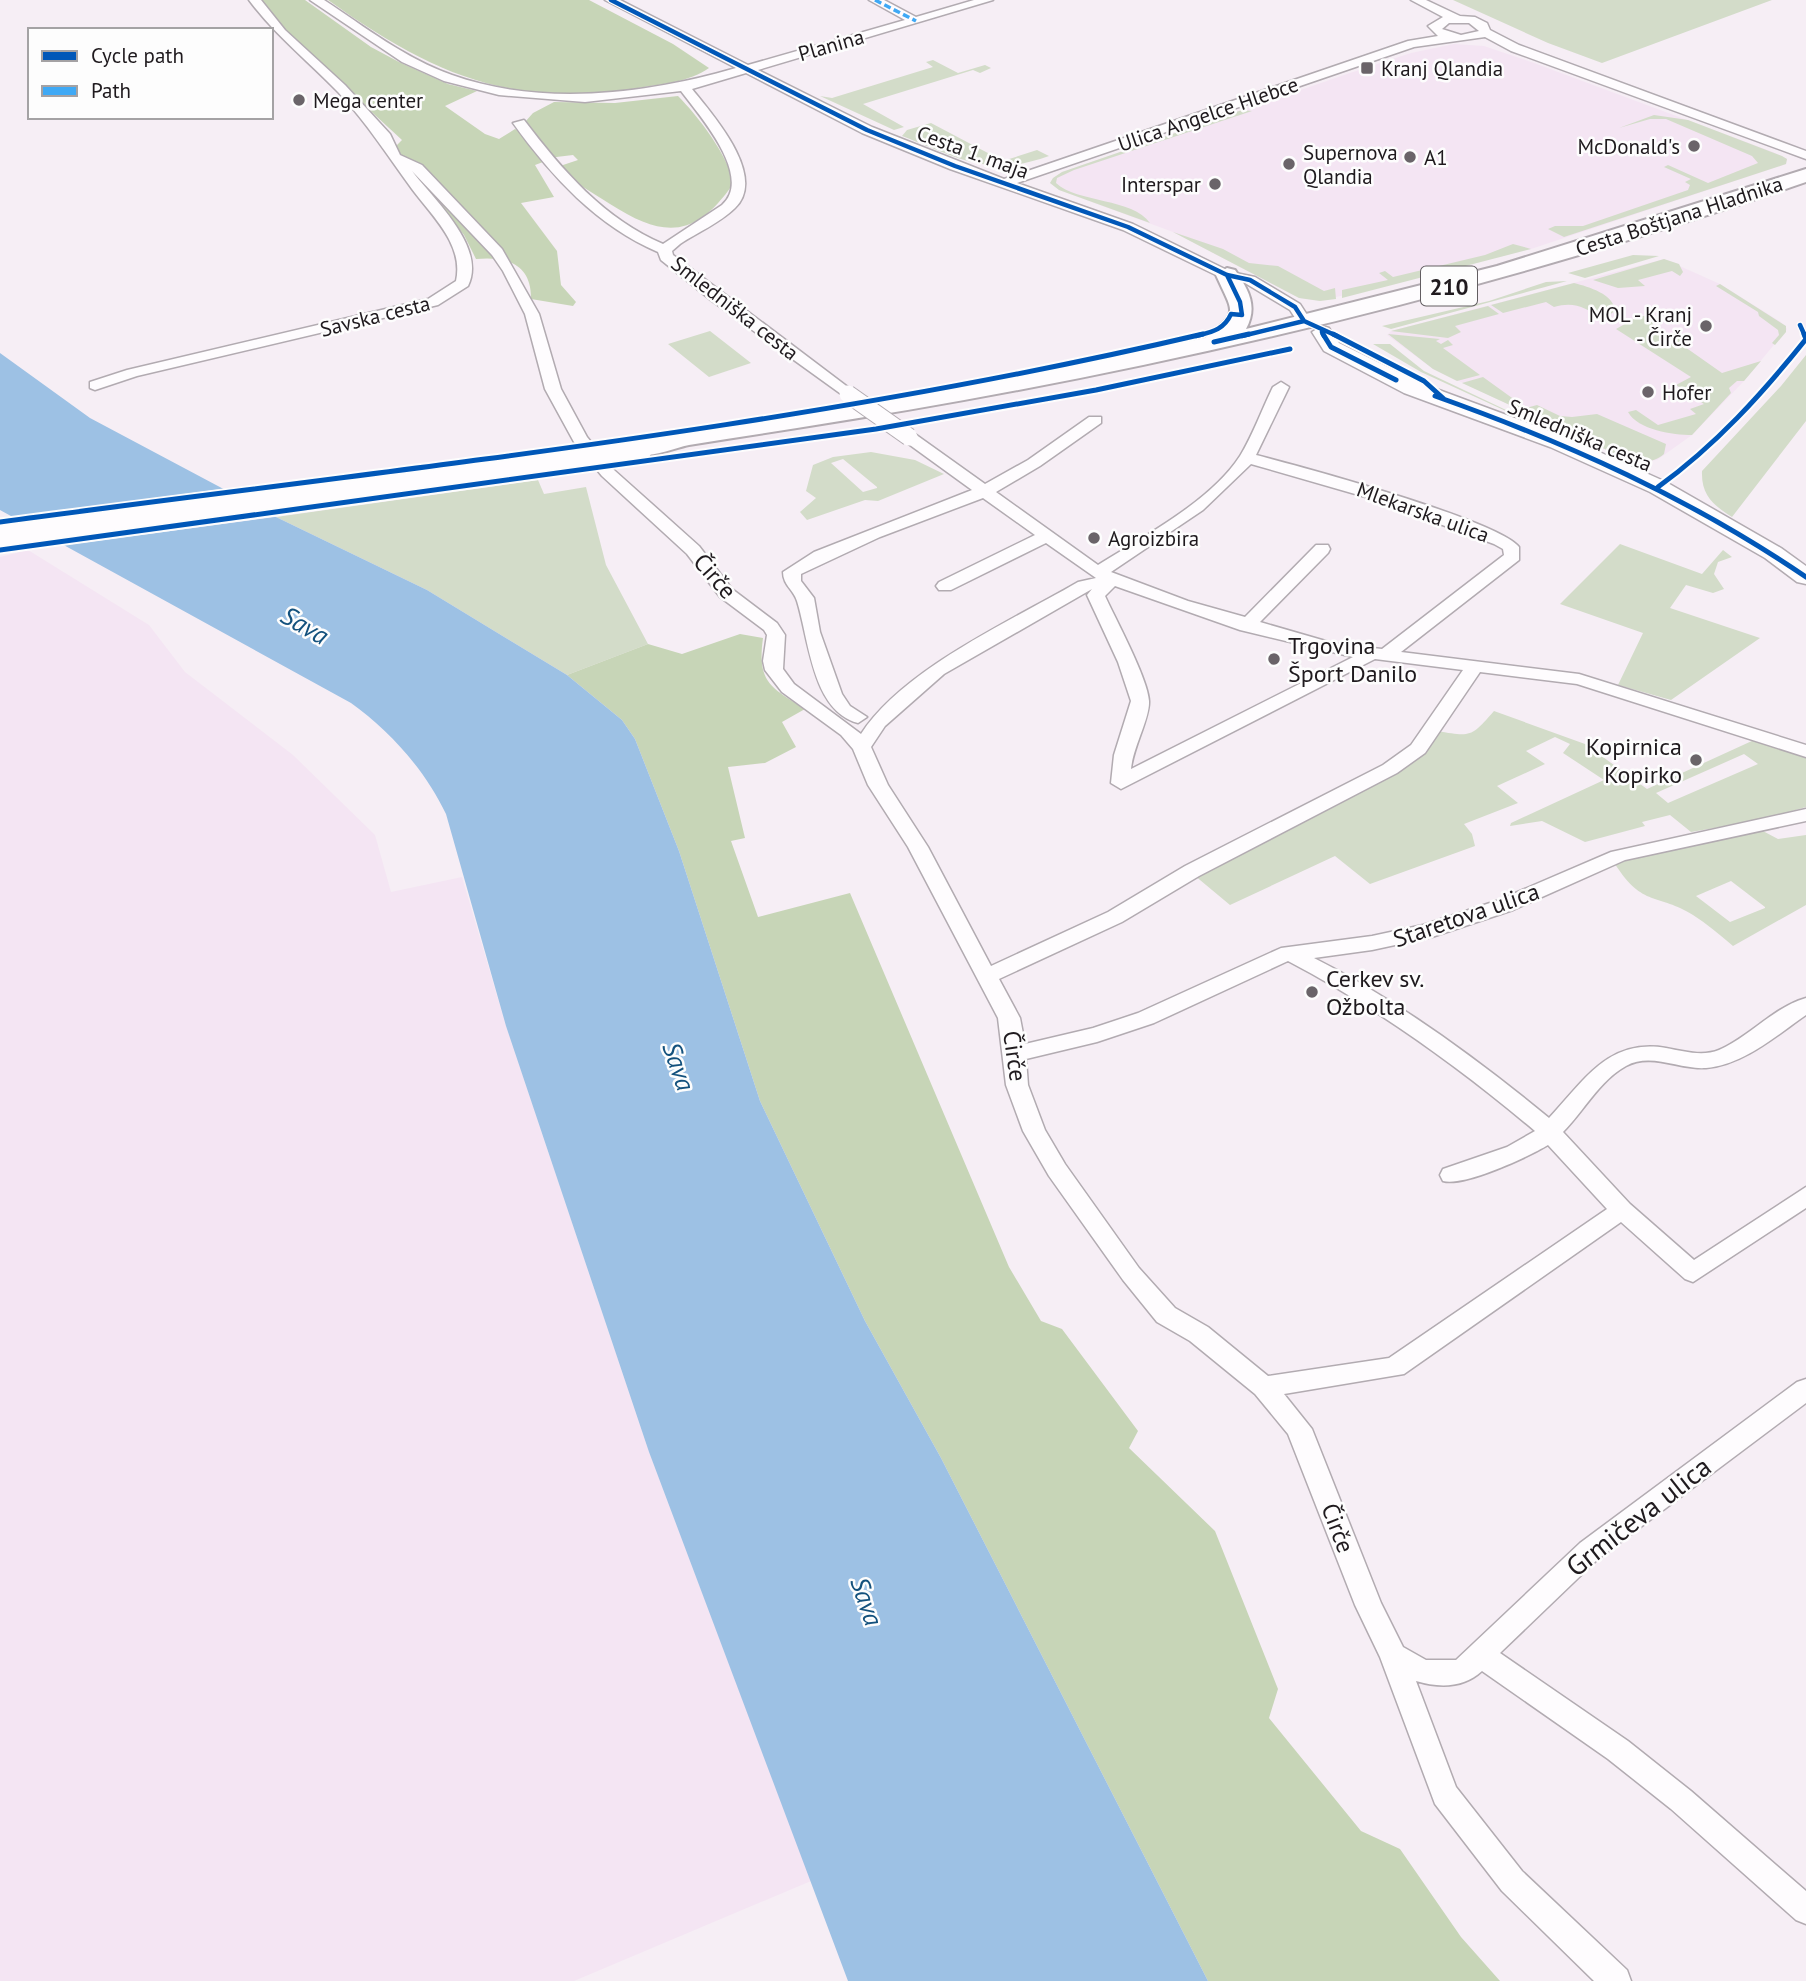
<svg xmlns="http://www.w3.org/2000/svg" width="1806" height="1981" viewBox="0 0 1806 1981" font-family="'PT Sans',sans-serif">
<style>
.built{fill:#f4e5f3}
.green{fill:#d3dcc9;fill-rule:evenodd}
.forest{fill:#c7d5b7}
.water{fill:#9dc1e4}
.pier{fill:#f6eef5}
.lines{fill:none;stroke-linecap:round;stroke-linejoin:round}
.street-casing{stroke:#b2abb1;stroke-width:3}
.secondary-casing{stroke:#b2abb1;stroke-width:3}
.primary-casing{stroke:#b2abb1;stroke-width:4}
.street{fill:#fefcfe;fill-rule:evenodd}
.secondary{fill:#fefcfe;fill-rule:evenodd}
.primary{fill:#fefcfe;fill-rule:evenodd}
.street-bridge-casing{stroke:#b2abb1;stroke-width:19;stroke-linecap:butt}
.primary-bridge-casing{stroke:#b2abb1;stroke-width:29;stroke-linecap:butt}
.street-bridge{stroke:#fefcfe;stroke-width:17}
.primary-bridge{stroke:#fefcfe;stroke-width:26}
.quiet{stroke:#3fa9f5;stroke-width:3.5;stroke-dasharray:7 3.5;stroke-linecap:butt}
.cycleway-far1-casing{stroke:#fdfdfd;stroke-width:7}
.cycleway-casing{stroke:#fdfdfd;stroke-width:9}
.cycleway-far1{stroke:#0057b8;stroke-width:4.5}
.cycleway{stroke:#0057b8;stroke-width:5}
.poi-dot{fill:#6a6469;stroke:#fdfdfd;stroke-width:2.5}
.labels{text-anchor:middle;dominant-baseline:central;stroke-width:5;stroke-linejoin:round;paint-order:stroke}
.far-street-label{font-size:21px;fill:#1f1a1e;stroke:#fdfdfd}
.far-poi-label{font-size:21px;fill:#1f1a1e;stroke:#fdfdfd;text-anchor:start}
.shield{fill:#fdfdfd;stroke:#625e61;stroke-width:2}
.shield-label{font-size:23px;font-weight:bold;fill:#1f1a1e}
.street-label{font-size:24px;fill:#1f1a1e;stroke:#fdfdfd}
.poi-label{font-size:24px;fill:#1f1a1e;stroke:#fdfdfd;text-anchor:start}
.water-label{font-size:26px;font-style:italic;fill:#13517d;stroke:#fdfdfd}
.near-street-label{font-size:28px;fill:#1f1a1e;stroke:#fdfdfd}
</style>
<rect width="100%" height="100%" fill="#f6eef5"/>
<path class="built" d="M1454,44L1484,46L1534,63L1773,152L1787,159L1786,164L1531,249L1320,301L1299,298L1173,232L1059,190L1050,183L1053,178L1062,172L1350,73L1411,53Z
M1664,259L1720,284L1781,322L1787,329L1744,381L1692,435L1657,460L1643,462L1620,456L1585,440L1433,369L1387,335L1391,331Z
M28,550L149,625L185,672L293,755L375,835L391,892L462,877L506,1026L649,1452L811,1881L574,1981H0V557Z"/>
<path class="green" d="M1453,0H1772L1602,63L1548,43Z
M933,60L958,73L985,65L991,68L980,73L973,70L863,104L904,127L894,130L820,96L832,98L933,67L926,62Z
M1242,110L1252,111L1074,170L1057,178L1056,183C1077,203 1133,198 1150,223L1059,190L1050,183L1053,178L1062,172Z
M1654,115L1688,120L1782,156L1787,159L1786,164L1564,237L1548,229L1555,226H1583L1688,190L1690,185L1685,182L1691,179L1664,167L1668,165L1708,183L1758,163L1752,156L1666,119H1650L1619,128Z
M931,123L1003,161L1037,150L1049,156C988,178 959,158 902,136L907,130Z
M1173,232L1223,249L1249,263L1278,266L1324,291L1335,288L1336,299L1320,301L1299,298Z
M1513,244L1531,249L1342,298V290L1388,280L1379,273L1385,271L1393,277L1485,255Z
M1633,255L1659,256L1585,278L1568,273Z
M1664,259L1679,264L1683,272L1680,276L1672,271L1638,280L1645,286L1618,288L1593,280Z
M1567,281L1391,329L1382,326L1489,301L1546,282Z
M1574,283C1589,287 1614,294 1615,311L1603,319C1585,308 1575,301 1554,307L1546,302L1503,313L1491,305Z
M1720,284L1786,326V332L1775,345L1772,343L1779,335L1778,330L1759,316L1758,312L1716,286Z
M1488,306L1499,314L1455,326L1461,332L1448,338L1391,331Z
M1639,316H1652L1660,321L1652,324L1672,337L1679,335L1693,345L1685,347L1722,373L1761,361L1744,381H1737L1729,388L1731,393L1692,435C1673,435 1638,430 1628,412L1636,410L1658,425L1696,414L1690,409L1704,404L1676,385L1691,377L1616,329Z
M710,331L751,363L709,377L668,344Z
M1388,334L1440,339L1436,341L1441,344L1448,340L1453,345L1443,348L1480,375L1457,381L1433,369Z
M1373,344H1390L1424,371L1565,438L1421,372Z
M1806,355V421L1732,517C1713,505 1701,495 1702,471L1781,386Z
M1483,377L1526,408L1537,405L1560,416L1572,417L1597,414L1666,444L1664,454C1650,466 1636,461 1620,456L1462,383Z
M871,452L915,460L944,474L878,501L865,500L807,520L800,512L816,498L806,491L813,465L833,457ZM843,459L877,487V488L863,492L831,463Z
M538,480L544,494L586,487L606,565L648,644L567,675L427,590L276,517Z
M1620,544L1702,574L1723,550L1732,557L1718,562L1714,574L1724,589L1713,593L1686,585L1670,608L1760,638L1671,700L1618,685L1643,633L1560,604Z
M1494,711L1585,744L1647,789L1754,740L1806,758V807L1761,820L1691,832L1670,815L1642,822L1645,826L1585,842L1542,821L1510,826L1511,823L1604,780L1563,753L1570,744L1555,737L1526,751L1545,764L1497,786L1518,803L1464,824L1472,834L1475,846L1370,884L1335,856L1230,905L1194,875L1388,772L1437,731C1472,737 1471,737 1494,711ZM1744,754L1758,764L1668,803L1656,793Z
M1761,830L1778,839L1806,835V905L1733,946C1720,935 1707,924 1693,915C1658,893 1643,908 1615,864L1641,853ZM1731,881L1765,907V908L1730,922L1696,896Z"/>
<path class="forest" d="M259,0H305L371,47L399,62L448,84L477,91L445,106L485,134L499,139L515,129L519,131L541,158L543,162L535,165L554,197L521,203L557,251L561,285L576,302L573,306L531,299C532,264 506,256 476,259L464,235L394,148L402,140L285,32Z
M328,0H589L673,44L709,68C689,82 662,84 638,88C510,109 430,73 328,0Z
M678,96C697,115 730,157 733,184C695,239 663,238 610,204C591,192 574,182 557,167L578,160L573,155L548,158L525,122L533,113L554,102L615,103Z
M740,634L763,638C757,682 770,687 805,709L782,722L796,747L765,763L728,767L745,838L731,841L758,917L850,893L1009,1267L1041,1321L1062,1329L1138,1431L1129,1448L1215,1531L1278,1689L1269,1718L1361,1831L1400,1849L1461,1937L1500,1981H1208L941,1458L865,1321L760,1101L679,851L635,739L622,720L567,675L648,644L682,654Z"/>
<path class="water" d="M0,353L90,418L276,517L427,590L567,675L622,720L635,739L679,851L760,1101L865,1321L941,1458L1208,1981H848L649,1452L506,1026L446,814C425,770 390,731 351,703L0,510Z"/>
<path class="pier" d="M229,488L282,516L59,546L6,518Z"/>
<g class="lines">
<defs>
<path id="street" d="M249,0H261L285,30L345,85L390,134L400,155L422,165L502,249L539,314L561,389L587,437L614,470L699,546L732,589L777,623L785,635L783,669L794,684L861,734C903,669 1011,621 1078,582L1096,578L1046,543L951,590H939L936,586L939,582L1035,535L983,498L880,537L801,574V581L814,598L820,632L842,694L850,706L867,717L858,723C812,711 809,639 797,601C793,589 783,585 783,572L814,552L972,490L903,440V434H915L985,484L1028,460L1089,417H1101V423L1040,466L996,492L1098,565C1143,537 1211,501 1240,456C1253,435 1262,409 1273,387L1281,382L1289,387L1256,455C1299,466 1498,520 1519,547V560L1401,652L1579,674L1806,745V757L1577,684L1480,672L1425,753L1397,773L1199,876L1122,922L999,979L1020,1018L1025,1044L1093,1028L1138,1013L1281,948L1372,936L1423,925L1499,900L1611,852L1806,809V821L1625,860L1513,910L1432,937L1372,950L1314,958C1394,998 1480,1061 1549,1118C1584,1081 1608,1038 1666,1048C1683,1051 1702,1057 1719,1050C1749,1037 1774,1007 1806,998V1015C1777,1035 1743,1065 1706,1068C1680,1070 1651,1052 1626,1066C1599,1081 1584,1111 1563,1132L1630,1204L1694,1260L1806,1187V1208L1693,1282L1685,1279L1621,1222L1404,1374L1284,1394L1312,1429L1381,1603L1403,1647L1426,1660H1456L1580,1543L1797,1382L1806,1379V1403L1598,1559L1500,1653L1628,1741L1691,1791L1806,1891V1924L1796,1920L1671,1809L1608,1759L1482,1671C1464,1688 1439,1688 1416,1681L1456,1787L1522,1871L1627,1970L1631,1981H1594L1502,1891L1435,1804L1380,1657L1355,1605L1288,1434L1255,1394L1190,1341L1157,1322L1123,1280L1049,1176L1023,1131L1006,1085L998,1018L908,847L868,785L853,749L841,735L782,692L765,670L763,661L767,635L764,630L720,597L687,554L602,476L574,442L545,389L525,314L503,271L492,255L412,171C434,200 487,247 468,286L438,305L137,376L95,390L90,388V382L127,370L428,299L456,281C464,245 433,217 412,189C387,155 367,123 338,92C308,61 275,35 249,0ZM1251,464L1369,498L1494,544L1503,549L1504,555L1382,649L1336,644L1260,622L1328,553L1330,549L1328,545H1316L1245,617L1188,601L1111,572L1203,510ZM1115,586L1240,630L1353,657L1131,769C1133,747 1150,718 1149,701C1148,679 1115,618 1105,596ZM1092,589L1087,595L1118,662L1131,701L1114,755L1111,783L1121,789L1375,659L1463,670L1411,745L1383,765L1185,866L1108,912L991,966L928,847L888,785L871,747L885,726L944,674ZM1288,961C1376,1007 1459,1067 1535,1131L1507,1147L1443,1169L1440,1175L1443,1181C1464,1187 1528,1157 1548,1145L1607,1209L1389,1358L1268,1376L1208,1327L1175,1308L1139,1268L1065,1164L1045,1130L1028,1085L1026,1059L1097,1042L1154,1023Z
M310,0H324C365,27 406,59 452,75C542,107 647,94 736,68L605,0H620L748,65L905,20L869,0H884L916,17L974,0H993L758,70L872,127L1004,179L1408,41L1438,36L1428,26L1443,17L1411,0H1426L1460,16L1475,17L1487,23L1490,30L1519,45L1806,151V159L1511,51L1485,37L1414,47L1017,183L1133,224L1231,272L1255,277L1300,304L1311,321L1304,325L1299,324L1290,310L1245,283L1222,278L1123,230L950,169L862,133L746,73L692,89C712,114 768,176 735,208C720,223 698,232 680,244L672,251L673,255L853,391V397L848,399L712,301L661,260L658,252C597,226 551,176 513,123L524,120C562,170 604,219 663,244L722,205C754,177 699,115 681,91L585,102L499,95L444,81L402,62ZM1449,23H1469L1479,31L1461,35L1442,29Z"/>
<path id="secondary" d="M1322,326L1329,328L1339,343L1420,383L1566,437L1666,482L1781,548L1806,566V584L1797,582L1765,558L1650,492L1550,447L1404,393L1324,351L1312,332Z"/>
<path id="primary" d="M1806,169V182C1478,296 1141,375 797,428C761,434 725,439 689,445C671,449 649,459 630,454L626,449L630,444L689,430L991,382L1205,338C1239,311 1234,315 1216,275L1227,268L1235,270C1249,290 1258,307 1246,329L1497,266Z"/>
</defs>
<use href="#street" class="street-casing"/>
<use href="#secondary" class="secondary-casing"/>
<use href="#primary" class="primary-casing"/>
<use href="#street" class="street"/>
<use href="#secondary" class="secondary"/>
<use href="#primary" class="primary"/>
<defs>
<path id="street-bridge" d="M848,394L909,437"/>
<path id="primary-bridge" d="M0,536L639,449"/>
</defs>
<use href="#street-bridge" class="street-bridge-casing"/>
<use href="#primary-bridge" class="primary-bridge-casing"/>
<use href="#street-bridge" class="street-bridge"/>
<use href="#primary-bridge" class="primary-bridge"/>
<path class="quiet" d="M875,0L916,21"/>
<defs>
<path id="cycleway-far1" d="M611,0L867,130L955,166L1128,227L1227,275L1250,280L1295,307L1304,321L1337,336
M1800,325L1805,336
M1322,332L1324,336
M1196,336C1211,332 1224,330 1231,314L1242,315L1240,302L1227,275
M1242,336L1304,321"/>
<path id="cycleway" d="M1323,334L1331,347L1396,380
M1333,334L1424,381L1444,399
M1214,342L1249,334
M1435,396C1567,443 1690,498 1806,577
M1658,487C1716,445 1762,394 1806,339L1804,334
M0,522C402,468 808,427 1203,334
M0,550L876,429L1096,390L1290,349"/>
</defs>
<use href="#cycleway-far1" class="cycleway-far1-casing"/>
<use href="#cycleway" class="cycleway-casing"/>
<use href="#cycleway-far1" class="cycleway-far1"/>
<use href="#cycleway" class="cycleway"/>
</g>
<g class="poi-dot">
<rect x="1360" y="61" width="14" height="14" rx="3.5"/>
<circle cx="299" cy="100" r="7"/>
<circle cx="1694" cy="146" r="7"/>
<circle cx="1410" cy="157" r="7"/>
<circle cx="1289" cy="164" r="7"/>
<circle cx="1215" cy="184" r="7"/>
<circle cx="1706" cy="326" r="7"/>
<circle cx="1648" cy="392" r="7"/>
<circle cx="1094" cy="538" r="7"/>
<circle cx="1274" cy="659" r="7"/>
<circle cx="1696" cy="760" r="7"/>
<circle cx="1312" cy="992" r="7"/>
</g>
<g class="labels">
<g class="far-street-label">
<text transform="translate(831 45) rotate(-16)">Planina</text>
<text transform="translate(1208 114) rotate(-19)">Ulica Angelce Hlebce</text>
<text transform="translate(973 152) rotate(20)">Cesta 1. maja</text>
<text transform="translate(1679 216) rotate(-18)">Cesta Boštjana Hladnika</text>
<text transform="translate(735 308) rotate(38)">Smledniška cesta</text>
<text transform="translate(375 316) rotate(-14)">Savska cesta</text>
<text transform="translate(1580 435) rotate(23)">Smledniška cesta</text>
<text transform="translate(1423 512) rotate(20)">Mlekarska ulica</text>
</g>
<g class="far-poi-label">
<text x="1381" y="68">Kranj Qlandia</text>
<text x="313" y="100">Mega center</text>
<text x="1680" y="146" text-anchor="end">McDonald's</text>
<text x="1303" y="152">Supernova<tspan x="1303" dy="24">Qlandia</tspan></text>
<text x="1424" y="157">A1</text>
<text x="1201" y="184" text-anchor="end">Interspar</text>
<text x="1692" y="314" text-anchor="end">MOL - Kranj<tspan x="1692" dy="24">- Čirče</tspan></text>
<text x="1662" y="392">Hofer</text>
<text x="1108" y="538">Agroizbira</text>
</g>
<rect class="shield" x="1421" y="266.5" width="56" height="39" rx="5"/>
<g class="shield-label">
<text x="1449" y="286">210</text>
</g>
<g class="street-label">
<text transform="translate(715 576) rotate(49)">Čirče</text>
<text transform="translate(1466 915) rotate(-19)">Staretova ulica</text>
<text transform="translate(1015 1056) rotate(82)">Čirče</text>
<text transform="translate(1338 1528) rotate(69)">Čirče</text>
</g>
<g class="poi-label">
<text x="1288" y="645">Trgovina<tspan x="1288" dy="28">Šport Danilo</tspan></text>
<text x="1682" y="746" text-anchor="end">Kopirnica<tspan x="1682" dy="28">Kopirko</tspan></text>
<text x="1326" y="978">Cerkev sv.<tspan x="1326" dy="28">Ožbolta</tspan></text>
</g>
<g class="water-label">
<text transform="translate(305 625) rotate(30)">Sava</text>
<text transform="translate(679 1066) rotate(71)">Sava</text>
<text transform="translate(867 1601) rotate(71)">Sava</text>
</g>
<g class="near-street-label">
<text transform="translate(1638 1516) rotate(-38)">Grmičeva ulica</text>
</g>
</g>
<rect x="28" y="28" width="245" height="91" fill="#fdfdfd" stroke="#a4a2a4" stroke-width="2"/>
<rect x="42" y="51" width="35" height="10" fill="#0057b8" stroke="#a4a2a4" stroke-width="2"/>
<text x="91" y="63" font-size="21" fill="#1f1a1e">Cycle path</text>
<rect x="42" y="86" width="35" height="10" fill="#3fa9f5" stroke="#a4a2a4" stroke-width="2"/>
<text x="91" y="98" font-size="21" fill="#1f1a1e">Path</text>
</svg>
